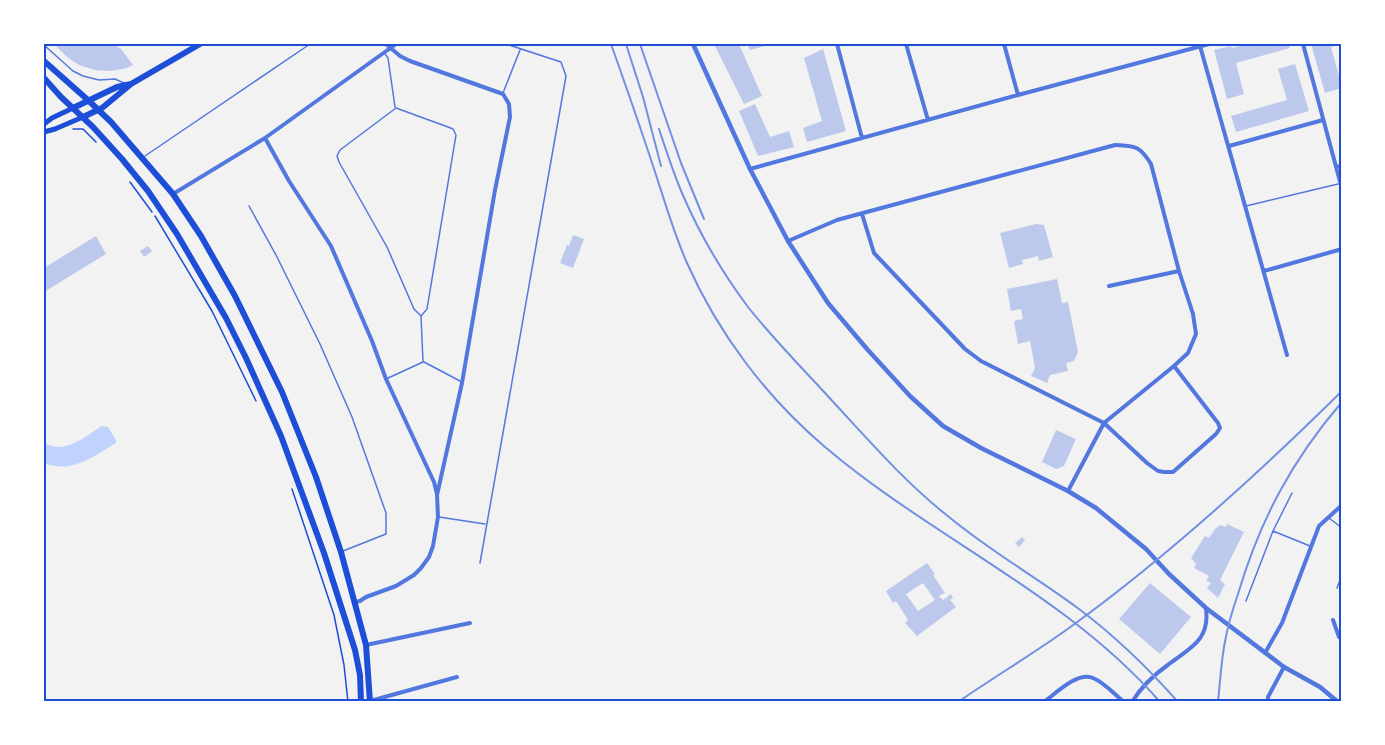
<svg xmlns="http://www.w3.org/2000/svg" width="1385" height="745" viewBox="0 0 1385 745" font-family="'Source Sans 3',sans-serif">
<style>
.water{fill:#bfd3fe}
.building{fill:#bdc9ec;fill-rule:evenodd}
.lines{fill:none;stroke-linecap:round;stroke-linejoin:round}
.path{stroke:#1d4ed8;stroke-width:1.5}
.service{stroke:#5277de;stroke-width:1.5}
.minor{stroke:#5277de;stroke-width:4}
.tertiary{stroke:#5277de;stroke-width:4.5}
.secondary{stroke:#1d4ed8;stroke-width:5}
.primary{stroke:#1d4ed8;stroke-width:6}
.trunk{stroke:#1d4ed8;stroke-width:6}
.rail{stroke:#7290e2;stroke-width:2}
.neatline{fill:none;stroke:#1d4ed8;stroke-width:2}
</style>
<rect width="100%" height="100%" fill="#f2f2f2"/>
<path class="water" d="M102,426L108,427L116,440V443C92,457 72,474 44,463V443C65,455 84,437 102,426Z"/>
<path class="building" d="M58,44H96L114,45L121,49L133,65L127,68L111,71L95,70L79,65L67,57L56,46Z
M714,44H739L762,96L744,104Z
M747,44H772L750,50Z
M1248,44H1289L1290,48L1236,63L1244,94L1227,99L1214,50L1231,46L1232,48Z
M1311,44H1340L1331,47L1341,83V88L1325,93Z
M823,49L846,131L807,142L803,128L822,121L804,58Z
M1295,64L1309,111L1236,132L1231,116L1287,100L1278,69Z
M755,104L770,137L789,131L794,147L758,156L739,111Z
M1036,224L1044,225L1053,257L1039,261L1038,256L1022,260L1023,264L1009,268L1000,233Z
M573,235L584,239L573,268L560,263L567,245L569,246Z
M96,236L106,254L44,292V268Z
M148,246L152,251L144,257L140,251Z
M1057,279L1062,303L1068,302L1078,352L1074,361L1066,363L1068,371L1050,375L1047,383L1031,376L1035,368L1030,341L1018,344L1014,321L1023,319L1021,309L1011,311L1007,289Z
M1056,430L1076,439L1064,466L1056,469L1042,462Z
M1227,524L1244,532L1220,580L1225,584L1218,598L1207,588L1211,583L1206,581L1209,576L1194,568L1196,564L1191,558L1205,536L1209,538L1215,529L1220,525L1226,527Z
M1022,537L1025,540L1019,547L1015,543Z
M927,563L935,574L933,575L945,593L939,596L943,600L951,594L953,598L950,600L956,607L917,636L905,623L908,620L896,601L893,603L886,591ZM923,583L935,600L918,611L906,594Z
M1150,583L1191,617L1160,654L1119,619Z"/>
<g class="lines">
<path class="path" d="M73,129H83L96,142
M130,182L152,212
M155,216L212,311L256,401
M292,489L334,615L344,665L348,702"/>
<path class="service" d="M44,45L73,71L83,76L99,80L115,79L124,83
M385,54L388,58L395,107
M503,93L520,50
M396,108L340,150L337,156L339,162L387,247L414,309L421,316L423,362
M396,108L448,127L453,129L456,135L427,309L421,316
M145,156L310,44
M249,206L276,255L320,344L352,417L386,513V534L343,551
M1246,206L1338,184
M424,362L460,381
M386,379L423,362
M439,517L485,524
M1329,518L1342,528
M1273,531L1310,546
M480,563L566,76L561,62L506,44
M1337,588L1342,575
M1246,601L1273,531L1292,493"/>
<path class="minor" d="M837,44L862,138
M906,44L928,120
M1004,44L1018,95
M1303,44L1342,189
M1200,46L1287,355
M265,138L289,181L331,246L372,341L386,379L434,482L437,494
M1229,146L1323,120
M1336,167L1342,166
M750,169L1018,95L1209,44
M173,194L265,138L396,44
M862,214L874,253L965,349L981,361L1104,423L1147,463L1158,471L1164,472H1173L1216,434L1220,428L1218,423L1174,366
M788,241L837,220L1115,145C1136,146 1140,146 1151,164L1179,271L1193,314L1196,334L1188,353L1174,366L1104,423L1068,491
M1264,271L1342,249
M1109,286L1179,271
M355,602L360,601L366,597L396,586L414,575L421,568L429,557L433,546L438,517L437,495L462,383L495,190L510,117L509,104L503,94L410,61L400,56L386,44
M1333,620L1339,637L1342,638
M366,645L470,623
M1265,653L1282,623L1319,526L1342,505
M370,701L457,677
M1044,702C1056,693 1078,671 1093,678C1105,683 1114,694 1124,702
M1132,702C1141,687 1155,674 1169,664C1190,648 1210,640 1206,609
M1268,702V697L1284,667"/>
<path class="tertiary" d="M693,44L750,169L788,241L828,303L867,349L910,396L943,426L981,448L1068,491L1096,508L1146,549L1169,574L1206,608L1284,667L1320,687L1338,702"/>
<path class="secondary" d="M44,124L52,118L73,108
M44,132L55,129L83,117"/>
<path class="primary" d="M73,108L117,87L131,84
M83,117L102,108L131,84L200,44"/>
<path class="trunk" d="M44,61L89,101L111,122L173,194L201,236L235,296L282,392L316,477L341,552L366,645L370,702
M44,78L61,97L93,127L122,159L148,191L177,234L226,318L246,358L281,436L324,553L355,650L360,675L361,702"/>
<path class="rail" d="M611,44C627,89 643,135 658,181C667,209 675,236 687,263C718,333 766,397 825,447C932,538 1066,594 1160,702
M626,44L643,97L661,166
M640,44L681,163L704,219
M659,129C666,150 673,172 682,193C699,233 722,272 748,307C775,341 807,373 836,405C872,444 907,484 949,517C990,551 1036,577 1079,609C1115,636 1148,668 1178,702
M958,702C994,677 1033,654 1069,628C1166,558 1256,476 1342,391
M1218,702C1220,683 1221,665 1224,647C1227,629 1232,611 1238,594C1260,520 1292,460 1342,402"/>
</g>
<rect width="1385" height="745" fill="none" stroke="#ffffff" stroke-width="90"/>
<rect x="45" y="45" width="1295" height="655" class="neatline"/>
</svg>
